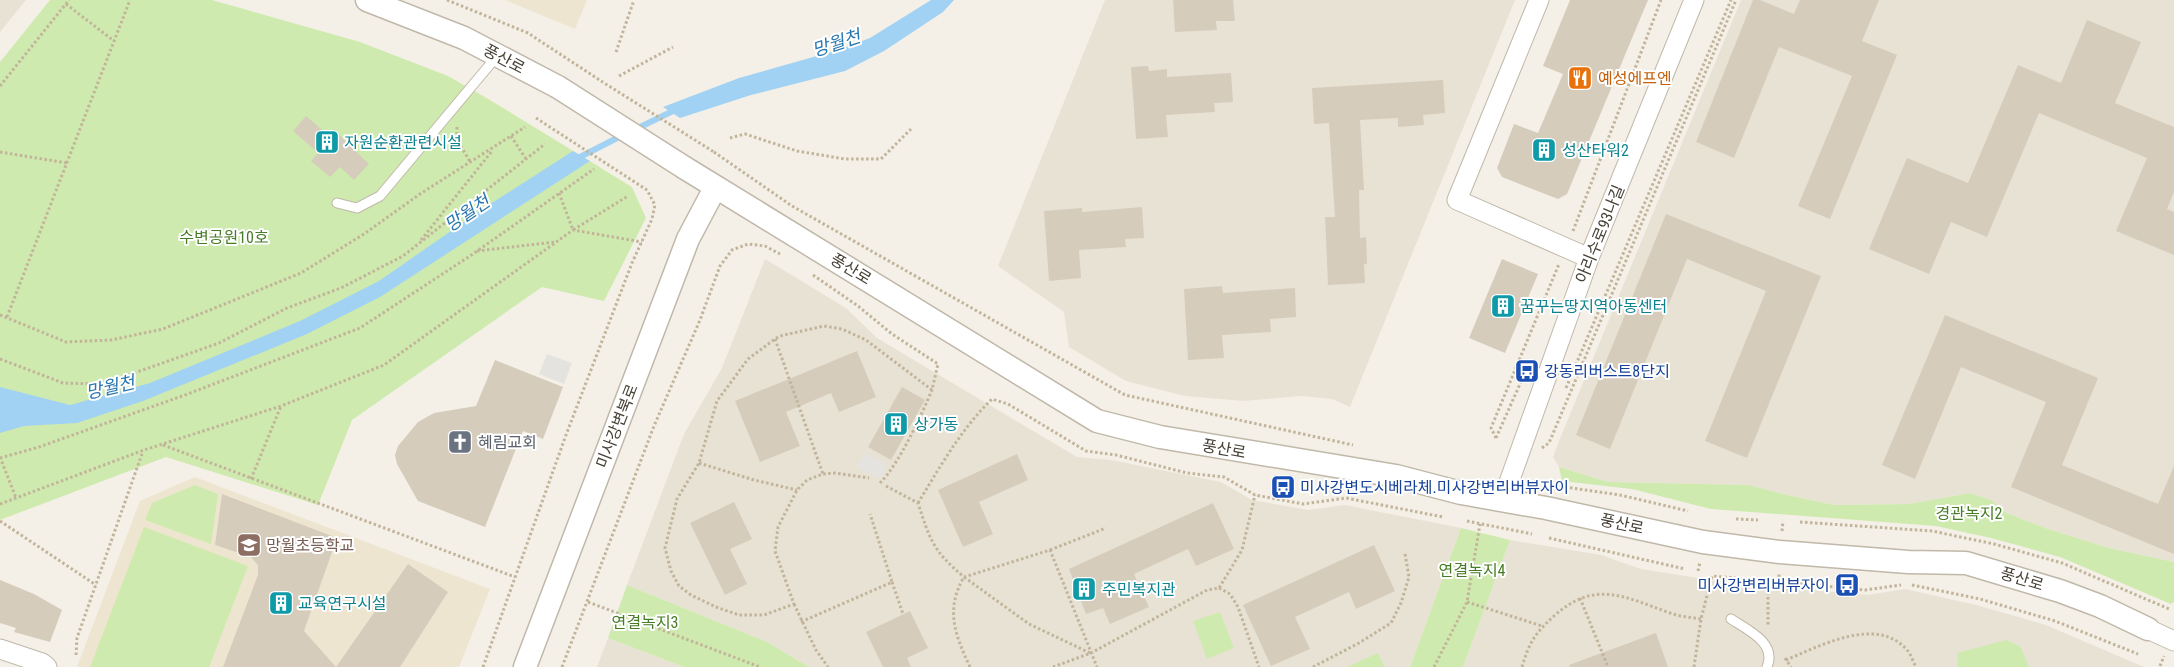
<svg xmlns="http://www.w3.org/2000/svg" width="2174" height="667" viewBox="0 0 2174 667" font-family="'Roboto Condensed','Noto Sans KR',sans-serif">
<style>
.residential{fill:#e8e2d5}
.education{fill:#eee5d0}
.green{fill:#cfeaae}
.parking{fill:#e5e3df}
.water{fill:#a1d2f3}
.lines{fill:none;stroke-linecap:round;stroke-linejoin:round}
.stream{stroke:#a1d2f3;stroke-width:6}
.building{fill:#d6ccbc}
.service-casing{stroke:#c0b8a9;stroke-width:11}
.minor-casing{stroke:#c0b8a9;stroke-width:21}
.tertiary-casing{stroke:#c0b8a9;stroke-width:25}
.path{stroke:#c2b49a;stroke-width:3;stroke-dasharray:2.5 2.5;stroke-linecap:butt}
.service{stroke:#fff;stroke-width:9}
.minor{stroke:#fff;stroke-width:19}
.tertiary{stroke:#fff;stroke-width:22}
.tertiary-bridge-casing{stroke:#c0b8a9;stroke-width:25;stroke-linecap:butt}
.path-bridge{stroke:#c2b49a;stroke-width:3;stroke-dasharray:2.5 2.5;stroke-linecap:butt}
.tertiary-bridge{stroke:#fff;stroke-width:22}
.labels{text-anchor:middle;dominant-baseline:central;stroke-width:4;stroke-linejoin:round;paint-order:stroke}
.street-label{font-size:16px;fill:#474036;stroke:#fff}
.food-label{font-size:16px;fill:#c56008;stroke:#fff;text-anchor:start}
.culture-label{font-size:16px;fill:#0d838f;stroke:#fff;text-anchor:start}
.park-label{font-size:16px;fill:#477c26;stroke:#fff}
.transit-label{font-size:16px;fill:#164399;stroke:#fff;text-anchor:start}
.worship-label{font-size:16px;fill:#5b616d;stroke:#fff;text-anchor:start}
.education-label{font-size:16px;fill:#785e54;stroke:#fff;text-anchor:start}
.water-label{font-size:18px;font-style:italic;fill:#2977b0;stroke:#fff}
</style>
<rect width="100%" height="100%" fill="#f4f0e7"/>
<path class="residential" d="M0,0H26L0,32Z
M1105,0H1515L1350,407L1332,399L1301,396L1244,401L1185,396L1126,381L1069,347L1064,312L998,266Z
M1741,0H2174V562L2109,548L2045,528L2007,513L1991,500L1970,493L1909,504L1834,505L1787,495L1749,485L1608,482L1559,467L1553,457L1559,441Z
M765,259L846,308L877,338L1077,457L1111,460L1221,482L1252,500L1308,510L1345,505L1461,528L1410,667H809L767,642L627,585L684,434L722,368Z
M1510,540L1601,555L1641,569L1730,583L1868,595L1905,589L1976,605L2046,625L2144,667H1463Z
M608,638L684,667H597Z"/>
<path class="education" d="M505,0H587L575,29Z
M195,477L490,589L459,667H77L140,501Z"/>
<path class="green" d="M50,0H212L360,42L448,76L490,100L632,187L646,218L604,301L542,287L352,420L318,505L166,457L0,520V62Z
M1559,467L1608,482L1749,485L1787,495L1834,505L1909,504L1970,493L1991,500L2007,513L2045,528L2109,548L2174,562V602L2171,604L2060,557L1991,538L1936,526L1711,509L1632,489L1562,481Z
M195,485L218,494L211,544L145,520L152,503Z
M144,527L248,566L209,667H90Z
M1461,528L1510,540L1463,667H1410Z
M627,585L767,642L809,667H684L608,638Z
M1220,612L1234,648L1207,659L1193,621Z
M2006,640L2020,646L2029,667H1958L1957,653Z
M1378,653L1385,667H1347Z"/>
<path class="parking" d="M547,354L572,363L564,384L539,374Z
M865,453L887,465L880,479L857,467Z"/>
<path class="water" d="M931,0H954L943,12L884,51L845,71L751,95L680,118L663,107L739,78L838,50L870,38Z
M573,151L590,161L380,297L307,334L143,401L77,423L24,426L0,433V387L70,405L150,383L300,321L379,281L484,208Z"/>
<g class="lines">
<path class="stream" d="M634,130L677,109
M576,159L625,134"/>
</g>
<path class="building" d="M1173,0H1233L1235,21H1216L1217,30L1175,32Z
M1570,0H1648L1567,194L1558,199L1502,177L1497,168L1514,124L1538,133L1563,74L1543,66Z
M1753,0H1760L1794,14L1800,0H1879L1862,41L1897,55L1830,219L1798,206L1852,76L1779,47L1734,158L1696,142Z
M2087,20L2141,42L2115,103L2174,127V192L2167,209L2174,212V255L2116,231L2147,158L2039,113L1987,237L1951,222L1929,274L1869,249L1907,158L1968,183L2018,65L2061,83Z
M1148,66L1149,71L1167,69V77L1231,73L1233,102L1214,103L1215,112L1166,115L1168,137L1136,139L1131,67Z
M1443,80L1445,113L1423,115L1424,125L1398,127V118L1360,120L1364,190H1359L1360,238L1366,237L1367,264H1364L1365,283L1328,285L1325,217H1335L1329,123L1314,124L1312,88Z
M306,116L328,135L333,129L369,164L354,180L340,167L330,177L311,161L318,153L293,131Z
M1142,207L1144,238L1125,239L1126,247L1079,250L1081,278L1049,281L1044,211L1082,208V212Z
M1666,214L1821,276L1747,458L1705,441L1766,291L1687,259L1610,449L1576,435Z
M1502,259L1538,274L1505,353L1469,338Z
M1222,286L1223,293L1295,288L1296,317L1270,319L1271,332L1222,335L1224,358L1188,360L1184,289Z
M1945,315L2098,378L2062,465L2158,504L2174,466V554L2011,487L2046,402L1961,367L1915,479L1882,465Z
M857,351L876,397L839,412L831,393L786,412L800,446L760,462L735,401Z
M495,360L563,387L543,439L523,431L485,527L418,501L397,464L395,455L398,446L418,422L434,413L476,406Z
M902,387L925,400L891,460L868,447Z
M1017,454L1028,480L979,502L993,534L963,547L938,490Z
M222,494L337,538L304,631L336,667H223L258,575V565L251,557L215,545Z
M734,502L752,539L730,549L747,584L725,595L690,523Z
M1213,503L1234,549L1196,566L1188,549L1134,574L1149,607L1110,624L1103,608L1086,614L1069,569Z
M1374,545L1395,591L1356,609L1349,592L1295,617L1310,649L1271,666L1243,605Z
M408,564L448,592L400,667H336Z
M0,580L34,594L62,610L50,642L14,632L16,628L0,623Z
M910,611L928,648L907,658L911,667H883L866,632Z
M1656,633L1668,667H1570L1569,665Z"/>
<g class="lines">
<defs>
<path id="service" d="M337,203L357,208L380,196L497,56
M1731,619C1748,630 1777,643 1767,667"/>
<path id="minor" d="M1539,0L1457,200L1589,258
M1503,499L1589,258L1694,0
M2148,629L2174,641
M0,649L42,663L47,667"/>
<path id="tertiary" d="M367,0L464,38L558,87
M685,168L1097,421L1160,437L1396,476L1461,493L1546,508L1703,542L1780,552L1908,562L1966,563L2060,591L2100,606L2148,629
M525,667L688,239L715,188"/>
</defs>
<use href="#service" class="service-casing"/>
<use href="#minor" class="minor-casing"/>
<use href="#tertiary" class="tertiary-casing"/>
<path class="path" d="M447,0L528,33L601,81
M66,4L114,41
M616,52L634,0
M619,76L673,47
M0,86L69,0
M457,127V140L471,163
M511,136L526,159
M730,138L745,134L797,151L845,159H881L911,129
M0,152L67,163
M714,152L792,206L1125,395L1353,445
M559,193L573,230L628,196
M1573,231L1661,0
M421,240L492,151
M477,251L555,242
M813,275L858,306L892,334L938,364L932,390L866,340L842,329L824,326L780,336L775,339L748,359L717,401L699,463L677,499L665,548L671,571L679,586L691,595L716,607L739,615H764L794,604L775,551L778,527L797,490L807,480L823,474L835,473L869,478
M0,315L66,342L111,340L163,329L301,273L364,234L420,194L525,127
M7,317L130,0
M775,339L823,474
M0,359L63,383L103,384L219,343L287,308L341,288L403,256L545,144
M1566,388L1731,0
M1496,438L1524,375
M1496,438L1491,428L1559,264
M163,445L515,577
M1542,448L1549,443L1736,0
M0,457L16,498
M0,458L39,447L185,395L360,328L470,256L594,169
M699,463L754,480L797,490
M251,479L281,406
M880,483C899,464 921,416 932,390
M886,486L918,503C930,540 933,551 964,577L1050,550L1097,667
M1565,487L1620,495L1688,511
M918,503C940,467 961,429 992,399L1008,404L1086,451L1116,455L1187,473L1224,477L1255,495L1303,504L1346,498L1443,517
M0,504L144,450L281,406L384,365L573,230L642,242
M1736,519L1758,520
M0,521L96,585
M1467,521L1532,534
M1800,522L1932,531L1994,544L2062,563L2169,609
M1782,531L1783,521
M1549,538L1685,569
M1050,550L1106,528
M1698,571L1700,562
M892,582L903,614
M1779,582V572
M1795,583L1865,590L1901,585
M1912,585L1980,599L2055,621L2138,654
M1219,588L1230,594L1238,607L1259,667
M1580,598L1608,667
M588,602L760,667
M1467,602L1542,626
M794,604L816,650L828,667
M801,622L892,582L870,514
M76,655L77,638L143,451
M1785,658L1791,667
M1786,660C1820,646 1877,615 1907,650C1911,654 1913,662 1916,667
M2160,666L2164,656
M483,667L566,435L632,263L652,219L655,205L647,190
M562,667L654,426L700,320L720,266L732,250L748,244L765,246L780,254
M970,667C955,635 945,609 964,577L1029,624L1090,653
M1053,667L1091,653L1207,590L1219,588L1242,550L1255,495
M1313,667L1359,643L1391,623L1401,603L1409,577L1405,554
M1434,667L1467,602L1480,524
M1522,667C1529,643 1535,633 1554,616C1595,579 1625,597 1670,613C1680,617 1691,617 1701,619
M1694,667L1701,619L1712,576L1768,581V626"/>
<use href="#service" class="service"/>
<use href="#minor" class="minor"/>
<use href="#tertiary" class="tertiary"/>
<defs>
<path id="tertiary-bridge" d="M558,87L685,168"/>
</defs>
<use href="#tertiary-bridge" class="tertiary-bridge-casing"/>
<path class="path-bridge" d="M601,81L714,152
M536,118L647,190"/>
<use href="#tertiary-bridge" class="tertiary-bridge"/>
</g>
<defs>
<symbol id="restaurant-square" viewBox="-11 -11 22 22"><rect x="-9" y="-9" width="18" height="18" rx="4" fill="#e8710a" stroke="#fff"/><path d="M-5-6h1v4h1v-4h1v4h1v-4h1v5L-1.5 .5V6h-2V.5L-5-1ZM5-6V6H3V1.5H1.5Q1.5-4 5-6Z" fill="#fff"/></symbol>
<symbol id="building-square" viewBox="-11 -11 22 22"><rect x="-9" y="-9" width="18" height="18" rx="4" fill="#0f9aa8" stroke="#fff"/><path d="M-4-6H4V6H1V3H-1V6H-4ZM-2.5-4.3h1.7v1.8h-1.7ZM.8-4.3h1.7v1.8H.8ZM-2.5-1h1.7V.8h-1.7ZM.8-1h1.7V.8H.8Z" fill="#fff"/></symbol>
<symbol id="bus-square" viewBox="-11 -11 22 22"><rect x="-9" y="-9" width="18" height="18" rx="4" fill="#1a4fb4" stroke="#fff"/><path d="M-5-6H5V4H4V6H2V4H-2V6H-4V4H-5ZM-3.5-4V0h7V-4ZM-3.5 1.2v1.5H-2V1.2ZM2 1.2v1.5H3.5V1.2Z" fill="#fff"/></symbol>
<symbol id="church-square" viewBox="-11 -11 22 22"><rect x="-9" y="-9" width="18" height="18" rx="4" fill="#6b7280" stroke="#fff"/><path d="M-1.2-6h2.4v3.5h3.3v2.4h-3.3V6h-2.4V-.1h-3.3v-2.4h3.3Z" fill="#fff"/></symbol>
<symbol id="school-square" viewBox="-11 -11 22 22"><rect x="-9" y="-9" width="18" height="18" rx="4" fill="#8d6e63" stroke="#fff"/><path d="M0-5L7-2L0 1L-7-2ZM-4 1L0 2.5L4 1V4Q0 6-4 4Z" fill="#fff"/></symbol>
</defs>
<g fill-rule="evenodd">
<use href="#restaurant-square" x="1566" y="64" width="28" height="28"/>
<use href="#building-square" x="313" y="128" width="28" height="28"/>
<use href="#building-square" x="1530" y="136" width="28" height="28"/>
<use href="#building-square" x="1489" y="292" width="28" height="28"/>
<use href="#bus-square" x="1513" y="357" width="28" height="28"/>
<use href="#building-square" x="882" y="410" width="28" height="28"/>
<use href="#church-square" x="446" y="428" width="28" height="28"/>
<use href="#bus-square" x="1269" y="473" width="28" height="28"/>
<use href="#school-square" x="235" y="531" width="28" height="28"/>
<use href="#bus-square" x="1833" y="571" width="28" height="28"/>
<use href="#building-square" x="1070" y="575" width="28" height="28"/>
<use href="#building-square" x="267" y="589" width="28" height="28"/>
</g>
<g class="labels">
<g class="street-label">
<text transform="translate(504 59) rotate(28)">풍산로</text>
<text transform="translate(1600 234) rotate(-68)">아리수로93나길</text>
<text transform="translate(851 269) rotate(31)">풍산로</text>
<text transform="translate(617 426) rotate(-69)">미사강변북로</text>
<text transform="translate(1224 449) rotate(10)">풍산로</text>
<text transform="translate(1622 524) rotate(12)">풍산로</text>
<text transform="translate(2022 579) rotate(17)">풍산로</text>
</g>
<g class="food-label">
<text x="1598" y="78">예성에프엔</text>
</g>
<g class="culture-label">
<text x="344" y="142">자원순환관련시설</text>
<text x="1562" y="150">성산타워2</text>
<text x="1520" y="306">꿈꾸는땅지역아동센터</text>
<text x="914" y="424">상가동</text>
<text x="1102" y="589">주민복지관</text>
<text x="298" y="603">교육연구시설</text>
</g>
<g class="park-label">
<text x="224" y="237">수변공원10호</text>
<text x="1969" y="513">경관녹지2</text>
<text x="1472" y="570">연결녹지4</text>
<text x="645" y="622">연결녹지3</text>
</g>
<g class="transit-label">
<text x="1544" y="371">강동리버스트8단지</text>
<text x="1300" y="487">미사강변도시베라체.미사강변리버뷰자이</text>
<text x="1830" y="585" text-anchor="end">미사강변리버뷰자이</text>
</g>
<g class="worship-label">
<text x="478" y="442">혜림교회</text>
</g>
<g class="education-label">
<text x="266" y="545">망월초등학교</text>
</g>
<g class="water-label">
<text transform="translate(836 43) rotate(-18)">망월천</text>
<text transform="translate(467 213) rotate(-34)">망월천</text>
<text transform="translate(110 387) rotate(-13)">망월천</text>
</g>
</g>
</svg>
